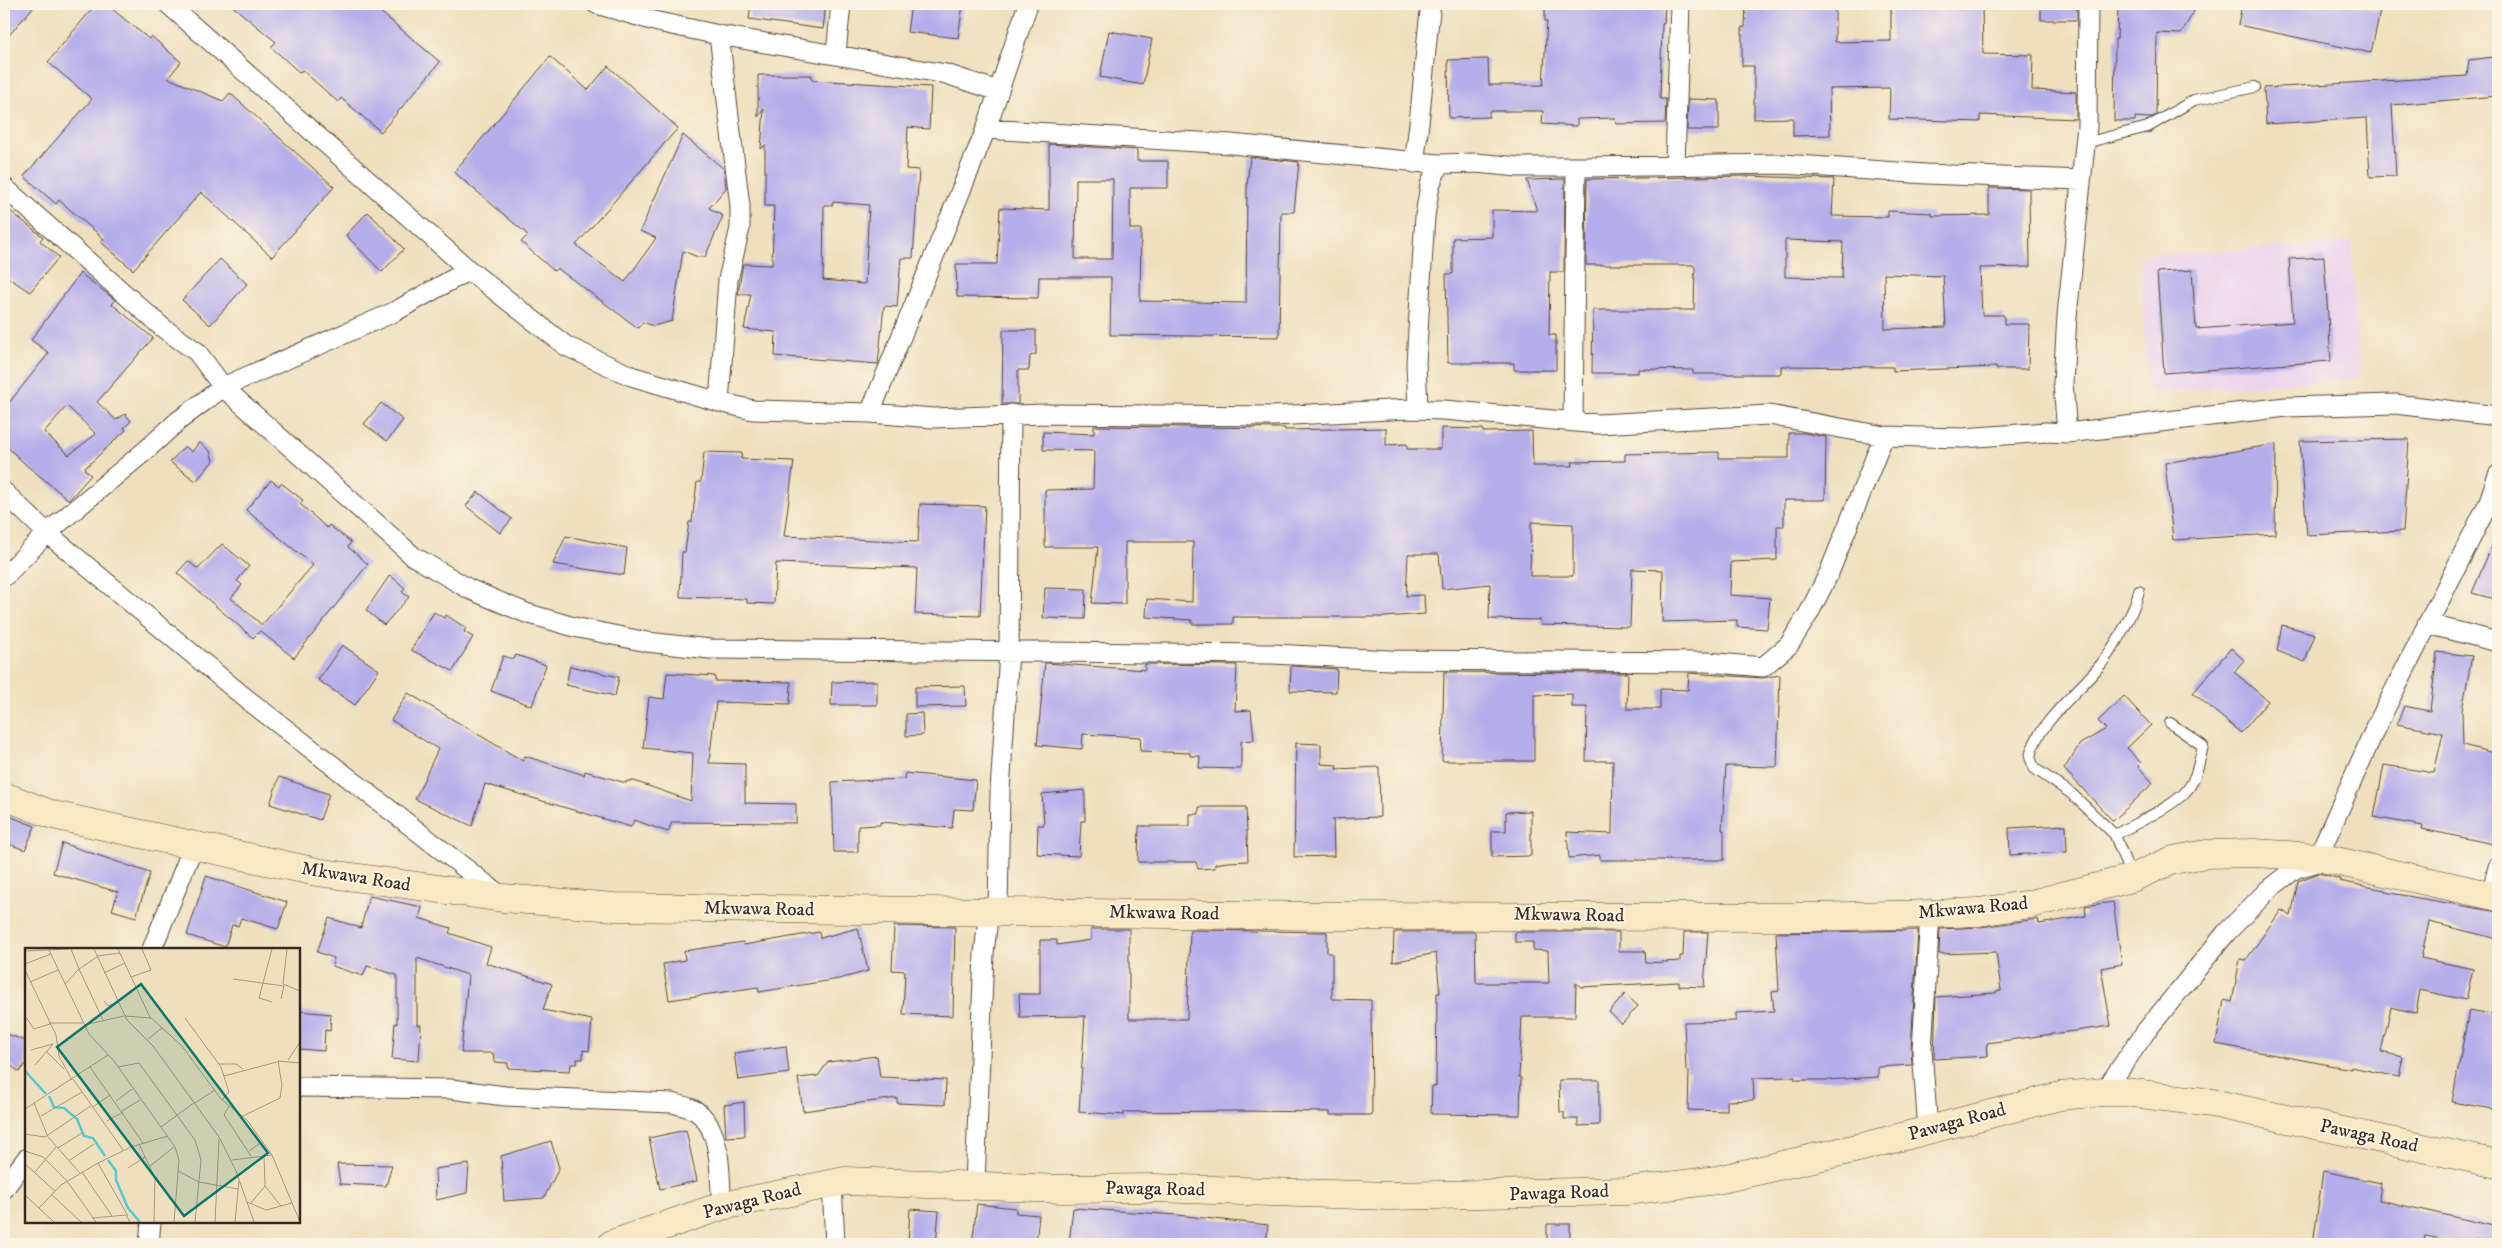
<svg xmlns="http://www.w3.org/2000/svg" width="2502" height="1248" viewBox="0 0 2502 1248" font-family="'IM FELL DW Pica',serif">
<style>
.built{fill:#e9d2ee}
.building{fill:#b6aeea;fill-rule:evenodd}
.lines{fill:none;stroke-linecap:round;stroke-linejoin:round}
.lane-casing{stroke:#564536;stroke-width:12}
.street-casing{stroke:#564536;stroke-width:21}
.secondary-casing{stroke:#564536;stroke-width:29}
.lane{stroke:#fff;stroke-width:10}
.street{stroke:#fff;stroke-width:19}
.secondary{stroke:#f8e8c3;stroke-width:28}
.labels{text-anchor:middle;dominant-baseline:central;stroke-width:4;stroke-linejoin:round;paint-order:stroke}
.street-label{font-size:19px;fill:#3b2a1e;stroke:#fcf5e5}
.inset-river{fill:none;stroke:#5ac7cf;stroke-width:2.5}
.inset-road{fill:none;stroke:#a6977e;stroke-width:1}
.view{fill:#0f766e;fill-opacity:0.15;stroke:#0f766e;stroke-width:2.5}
.inset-edge{fill:none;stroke:#3b2a1e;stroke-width:2.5}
</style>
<rect width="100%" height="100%" fill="#fcf5e5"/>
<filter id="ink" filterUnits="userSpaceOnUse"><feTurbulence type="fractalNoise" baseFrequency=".02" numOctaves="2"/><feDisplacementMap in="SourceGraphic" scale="10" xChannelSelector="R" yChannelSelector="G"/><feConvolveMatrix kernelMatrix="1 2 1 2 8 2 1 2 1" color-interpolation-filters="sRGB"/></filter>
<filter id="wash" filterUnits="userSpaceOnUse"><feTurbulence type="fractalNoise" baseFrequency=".0096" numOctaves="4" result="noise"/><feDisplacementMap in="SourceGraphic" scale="20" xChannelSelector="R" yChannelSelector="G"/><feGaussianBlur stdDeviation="1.12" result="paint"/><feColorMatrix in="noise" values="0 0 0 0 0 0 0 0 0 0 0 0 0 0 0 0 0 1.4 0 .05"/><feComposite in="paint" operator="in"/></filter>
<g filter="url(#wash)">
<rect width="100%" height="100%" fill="#eee0be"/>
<path class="built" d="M2352,242L2360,379L2148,393L2140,256Z"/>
<g id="blocks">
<path class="building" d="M4,4H36L4,41Z
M96,4H106L149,39L151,36L181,62L168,78L223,101L230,93L334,187L272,257L201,192L133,270L101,242L104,239L59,200L56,204L24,176L92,99L48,62Z
M230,4H371L440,62L381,132L341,98L338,102L302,70L300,73L271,47L276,42Z
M751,4H826L823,29L749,19Z
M911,4H963L958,38L907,32Z
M1545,4H1665L1664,24H1662L1660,99H1666L1665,123L1616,124L1615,118L1577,119V126L1542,124L1543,111H1489V117L1449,118L1448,60L1488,59L1489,85H1543L1547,21H1545Z
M1746,4H1835V42L1891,41V4H1982L1983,54L2033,55L2032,90L2076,92V119L1980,115V122L1889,119L1890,88L1829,89L1830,135L1793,136V118L1754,119V66H1742V27H1745Z
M2041,4H2077V20H2041Z
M2118,4H2198L2181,34L2157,33L2156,115L2150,118L2135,117V121H2114L2115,39H2117Z
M2242,4H2347L2380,11L2371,53L2238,25Z
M1109,31L1152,39L1143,85L1100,77Z
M550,57L588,90L608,66L678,128L576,245L625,282L656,238L640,231L683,135L724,169L726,188L709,208L723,216L705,257H698L683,251L672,321L653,326L643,322L638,328L557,268L554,271L521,242L528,235L454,172Z
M2494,57L2497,96L2392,105L2396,176L2370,177L2367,118L2266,124L2264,88L2467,76L2469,60Z
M758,75H812V80L931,87L929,129L908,127L906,169L919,170L913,258H901L897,307L884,306L878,364L775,356L776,332L744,329L751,294H738L743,264L772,265L774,206H765V145L761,149L764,109L758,117ZM833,202L869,205L865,284L823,280L824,205H833Z
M1688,99L1719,100V130H1687Z
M1049,144L1137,150V161H1168V188H1130V229H1141L1140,301L1246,303L1247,186L1250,157L1299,162L1294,212H1281L1279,337L1110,335L1111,277H1039L1038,298L957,297L956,264H997L1000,208L1049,210ZM1076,179H1113L1112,259H1075Z
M1746,176L1834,179L1832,216L1888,217V211L1932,213V216L1989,215V188L2029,189L2030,267L1980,268L1982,315H2004V324H2029L2028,369H1996V367L1893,371V367L1781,366V374H1693V370L1638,369V373H1592L1593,310H1694L1695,268L1693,265H1586L1587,179ZM1785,240L1843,242L1842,278L1785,277ZM1884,274L1943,276L1946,327L1885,329Z
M1565,179L1564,272H1550L1549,335H1556V370H1514V363H1448L1446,274H1453V238L1492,237V210L1537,211L1527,180Z
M4,206L43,237L40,241L59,257L30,292L4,275Z
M368,212L404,249L382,272L346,235Z
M2324,257L2331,361L2164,373L2157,272L2192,270L2196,329L2293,322L2289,259Z
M220,259L247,284L210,325L182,300Z
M80,273L114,299L115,301L112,304L153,338L97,402L116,420L125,414L131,421L124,428L126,430L84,469L91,475L69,500L25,464L4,444V409L49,353L31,340ZM67,406L96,434L69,455L44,432Z
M1003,330H1036V354L1030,356L1029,370H1018V404H1002Z
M381,403L403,420L387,441L364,424Z
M1094,426L1285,428V430L1386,428V445L1407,444V449H1441V428L1483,429V432L1532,431L1533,466H1573L1572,462L1625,461V454L1719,452V458H1789V433H1804L1826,437L1825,500H1784V526H1777V560L1731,562L1730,595L1770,598L1767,629L1737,627V620L1662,622L1663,570L1632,569L1630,626L1628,627L1541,625V620L1489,619L1490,584L1442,589L1439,554H1408L1406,596L1424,595L1425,614L1385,617H1233V624H1192V620L1146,617L1147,599L1192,602L1193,542H1125V604L1092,603L1098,547H1045V490L1093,489L1094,451L1043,450V432L1094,434ZM1531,522L1573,524V576H1530Z
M2409,439L2403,531L2307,535L2300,441Z
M199,442L210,451L213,461L196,481L170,462L185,446L192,452Z
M2276,444L2275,534L2173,540L2165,463Z
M704,452L742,453L741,459L794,461L784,536L918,542L920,504L985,506L980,616L915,614L917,568L776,563L774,604L747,603V599L680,597L682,552H685L689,522H692L697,482H701Z
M271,480L279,486L281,483L303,500L300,504L327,528L329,525L351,542L348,547L368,564L294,658L260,631L253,638L177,573L188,561L198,569L222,544L249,566L237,581L242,585L231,598L262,625L313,565L246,510Z
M478,492L512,519L500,533L466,506Z
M2498,531V600L2472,593Z
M566,536L627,548L624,575L553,564Z
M390,575L405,588L402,592L409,597L384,625L366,610Z
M1045,588L1086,589L1085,619L1043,618Z
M434,612L444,618L446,615L466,628L464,632L473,637L453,671L411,650Z
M2282,625L2315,634L2305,662L2277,651Z
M342,645L379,670L355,705L318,680Z
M2231,648L2244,660L2234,672L2268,701L2241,733L2193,693Z
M2437,652L2472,656L2462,710L2463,745L2498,754V845L2422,829L2423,826L2374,817L2384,765L2434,773L2443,733L2397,724L2404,706L2430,711Z
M516,655L546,665L532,706L491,691L503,656L514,659Z
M1045,663L1145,670V664L1237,665L1235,711L1251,710L1254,740L1241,741V769L1199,768L1200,756H1190V753L1140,751L1141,737L1083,734L1082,749L1037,745Z
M570,666L619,677L615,696L566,685Z
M1291,666L1337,669L1336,692L1290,691Z
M1444,672L1628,673L1627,709H1660V689L1688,690L1689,673L1762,678L1780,675L1777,767L1726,766L1722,830H1724V860H1600V855L1569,858L1567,832L1612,834L1613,761H1586L1587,707H1572V694L1534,695V761H1442Z
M667,673L715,676V681L791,682L790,704L716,702L709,763L745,764V803L796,804V823L672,822L668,832L634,820L631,827L485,784L472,826L415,799L438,749L391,720L408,693L523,761L525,756L584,775L585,771L626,783L627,781H634L691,801L693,753L643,748L649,697L664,699Z
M877,681V705H831L832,682Z
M965,686L966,706L915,707V687Z
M2124,696L2151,725L2127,748L2141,763L2138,766L2153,783L2113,821L2064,769L2080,744L2106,729L2098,721Z
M922,713L923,735L906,736V714Z
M1296,743L1321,744V764L1337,765L1336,769L1379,767L1380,817L1333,819L1334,856L1294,857Z
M905,773L976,780L973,810L954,809L952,828L880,822V825L858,826V852H834L832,782L904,779Z
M279,777L329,794L320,820L270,804Z
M1085,790V821H1081L1079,856L1037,854L1038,825H1044L1042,794Z
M1199,807H1246L1248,861L1228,862L1215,864V868L1198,869L1196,862H1138L1139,826H1190V814H1199Z
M1531,811V856L1492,857V831H1506V812Z
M4,814L35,826L25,850L4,842Z
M2066,825L2067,852L2010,855L2009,828Z
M62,843L150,873L136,917L112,910L118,892L53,873Z
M2319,873L2340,879L2339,881L2385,890V892L2498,912V939L2429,922L2421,958L2473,969L2466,1000L2420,990L2416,1013L2391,1007L2381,1052L2403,1057L2399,1077L2351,1067V1069L2216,1044L2224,1000L2232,1002L2240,959L2246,960L2281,910L2291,916L2298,881Z
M206,876L287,902L278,929L241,918L238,926L232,925L225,947L187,935Z
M369,896L422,907L419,918L451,928L449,933L491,947L486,963L552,984L543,1010L592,1020L589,1051L583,1050V1059H577V1064H571L570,1071L508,1068V1063L494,1062L493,1053H461L468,975L417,958V1025H421L419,1061L392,1059L395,1023L397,1024V975L367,966L363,976L332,966L334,958L317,952L329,918L361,928Z
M2113,902L2122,964L2101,968L2111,1026L1987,1043L1988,1056L1934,1059L1936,997L1996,993V991L2001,990L1996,952L1939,954L1940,929L1981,927L2038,919L2039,924L2086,916L2085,906Z
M894,926L955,927L953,1016L903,1014L905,971L892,970Z
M858,928L868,971L839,979L759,992L758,987L669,1000L663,964L685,960L684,951L743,942L744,945L819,932L820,938Z
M1091,929H1129V1019H1187L1190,930L1327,932V953H1332V999L1371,1000L1372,1115H1330V1112L1235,1111L1124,1112V1115L1079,1112L1085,1016L1020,1017L1019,994H1040V940H1057V945L1091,940Z
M1918,930L1911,1049L1912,1065L1878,1067V1077L1825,1080H1795V1077L1753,1078L1754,1100L1727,1101V1111L1688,1110L1689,1071H1686L1684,1022L1736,1021V1013L1774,1011L1772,992L1779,991L1776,933Z
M1394,932H1475L1476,983H1549L1548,951L1533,950V942H1515V932H1619V951H1645L1646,963L1680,961V956H1683L1684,932H1708L1704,987L1679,986V982L1581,987L1576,983L1575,1017H1522L1519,1077L1521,1078L1520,1115L1431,1114L1432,1086H1436L1437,993H1440L1436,953L1393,962Z
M1625,994L1638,1006L1622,1024L1609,1012Z
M2469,1010L2498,1015V1110L2452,1102Z
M299,1011L331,1014L330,1031L325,1030L324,1051L299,1049Z
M4,1033L26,1041V1063L19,1072L4,1060Z
M786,1046L789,1073L738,1080L734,1053Z
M877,1056L880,1077L946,1080L945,1105L897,1103V1098L803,1111L798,1078L818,1076L828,1062Z
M1559,1080H1599V1125L1578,1126V1119H1564V1112H1560Z
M744,1102L745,1136L726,1137L724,1105Z
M686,1130L697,1181L660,1189L649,1138Z
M551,1141L559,1168L544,1198L504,1201L501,1156Z
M337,1164L392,1165L386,1186L340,1184Z
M469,1164L467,1193L436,1200L435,1169Z
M2323,1171L2381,1183L2379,1200L2498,1227V1244L2471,1239L2469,1244L2425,1236L2423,1244H2313Z
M977,1204L1016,1208V1213L1039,1215L1036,1244H972Z
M1073,1208L1177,1215L1268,1225L1266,1244H1069Z
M910,1209L939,1211L936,1244H908Z
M1547,1224H1570V1242H1547Z"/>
</g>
</g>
<g filter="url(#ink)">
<use href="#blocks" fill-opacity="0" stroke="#564536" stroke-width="1"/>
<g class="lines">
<defs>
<path id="lane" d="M2085,143L2148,127L2194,100L2255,87
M2115,835C2133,824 2175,806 2187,790C2197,778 2199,761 2203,746L2170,723
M2131,877L2115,835L2072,794L2034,768L2030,757C2035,725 2082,689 2102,663C2118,641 2132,617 2139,591"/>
<path id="street" d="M168,4L469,270L566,346L631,376L719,402L753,410L870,413L933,418L1045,414L1273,416L1409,409L1444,410L1598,424L1769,415L1884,436L1963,438L2046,432L2067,433L2286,407L2395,404L2498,416
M596,4L658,22L719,35L946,74L998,91
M836,53L841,4
M986,129L1231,144L1439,164L1476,163L1519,167H1582L1783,164L1926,174L2081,180
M1414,163C1422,110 1424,57 1431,4
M1675,165L1680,4
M4,187L163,328L197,352L223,387L413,556L469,589L526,613L574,627L647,642L710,649L1273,654L1390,660L1707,662L1763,667L1789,645L1809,613L1829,573L1884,436
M719,402L728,280L740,228V206L719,35
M1418,409L1416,363L1425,216L1430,185L1439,164
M870,413L986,129L1028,4
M1573,421L1576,167
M2067,433L2063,383L2067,316L2087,126L2088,4
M4,492L47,533L243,696L501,896
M4,577L47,533L145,451L178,421L223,387L394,312L469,270
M2427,624L2498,642
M2318,857L2376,727L2488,504L2498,475
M2491,895L2498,867
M998,911L1000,791L1009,652L1011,414
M152,949L193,847
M299,1087L451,1089L505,1096L672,1103C682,1106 693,1107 701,1115C723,1136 719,1178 722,1206
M2104,1092L2146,1031L2226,933L2269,889L2296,868L2318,862
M1928,1130L1922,1050L1930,914
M832,1183L835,1244
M975,1185L984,953L989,911
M4,1189L26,1159
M149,1244L151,1222"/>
<path id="secondary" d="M4,796L53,815L317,872L503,898L614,907L1326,916L1811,917L1930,914L1979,912L2031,904L2132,878L2173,860L2206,854L2255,853L2318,857L2498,897
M612,1244L722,1206L845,1181L1062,1189L1155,1188L1389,1196L1627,1191L1717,1180L1862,1147L2060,1096L2104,1092H2125L2212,1103L2498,1164"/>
</defs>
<use href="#lane" class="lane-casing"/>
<use href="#street" class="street-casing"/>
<use href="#secondary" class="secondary-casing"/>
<use href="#lane" class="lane"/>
<use href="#street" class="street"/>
<use href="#secondary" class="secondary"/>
</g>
</g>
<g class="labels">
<g class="street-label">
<text transform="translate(356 877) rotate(9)">Mkwawa Road</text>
<text transform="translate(1973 908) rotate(-5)">Mkwawa Road</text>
<text transform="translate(759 909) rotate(1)">Mkwawa Road</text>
<text transform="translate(1164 913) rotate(1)">Mkwawa Road</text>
<text transform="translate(1569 915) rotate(1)">Mkwawa Road</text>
<text transform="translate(1957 1122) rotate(-15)">Pawaga Road</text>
<text transform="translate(2369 1136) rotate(12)">Pawaga Road</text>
<text transform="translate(1155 1189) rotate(1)">Pawaga Road</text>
<text transform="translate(1559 1193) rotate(-2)">Pawaga Road</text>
<text transform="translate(752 1201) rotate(-14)">Pawaga Road</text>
</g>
</g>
<g transform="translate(25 948)">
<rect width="275" height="275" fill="#eee0be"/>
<path class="inset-river" d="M0,123L21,146M24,148L29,159L39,160L52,171L59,188L68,190L80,208M83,212L91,223V232L103,260L115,274"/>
<path class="inset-road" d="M46,1L54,21M69,1L102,72L128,98L194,189L211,223L229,274M93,1L125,69L157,98L196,151L222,172L247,207L275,274M262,1L258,36L275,43M24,2L64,86L89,113L150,199L154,212L149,274M0,3L43,1M72,8L95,5M0,16L26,6M54,21L78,72M0,22L31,87L34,108L47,132M79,25L100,15M106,29L126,22L117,1M208,31L259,38L256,51M5,34L33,22M40,36L54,21L72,9M79,53L83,58L93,54M247,54L234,50L247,1M0,68L9,81L25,76M100,68L126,70M160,70L196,119L204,144L197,152M24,75H58M59,77L99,68M123,91L137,80M6,102L28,96M21,103L39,121M263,112L275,94M194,116H211L218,121M10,117L28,96M65,119L118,195M93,119L114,115L170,192L176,212L170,274M199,128L252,114M48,131L98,202M91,153L107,141M9,155L23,189L55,225M170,155L190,142M204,158L199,167L226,208M68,159L85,147M0,161L83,107M97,163L115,152M16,168L57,144M218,168L255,150L257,137L253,113L275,115M82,173L98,164M136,179L170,154M0,186L20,189L67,157M114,196L130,230L129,274M33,200L57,185M0,203L18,209L42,233L71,274M224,203L237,194M239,208L240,238L256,258M45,212L69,196M207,212L247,207M73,215L103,268M0,216L30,243M125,218L149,199M103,220L120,209M153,223L174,234L213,241M57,224L87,268M9,225L31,199M26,246L56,274M0,247L29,274M222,254L241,262L267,255M226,255L240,238M14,260L36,237L73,215L106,199L143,188M67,270L101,267L105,274M190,274L194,191M210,274L214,233"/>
<path class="view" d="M116,36L243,205L159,268L32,99Z"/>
<rect width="275" height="275" class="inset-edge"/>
</g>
<rect width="2502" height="1248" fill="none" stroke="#fcf5e5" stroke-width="20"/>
</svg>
